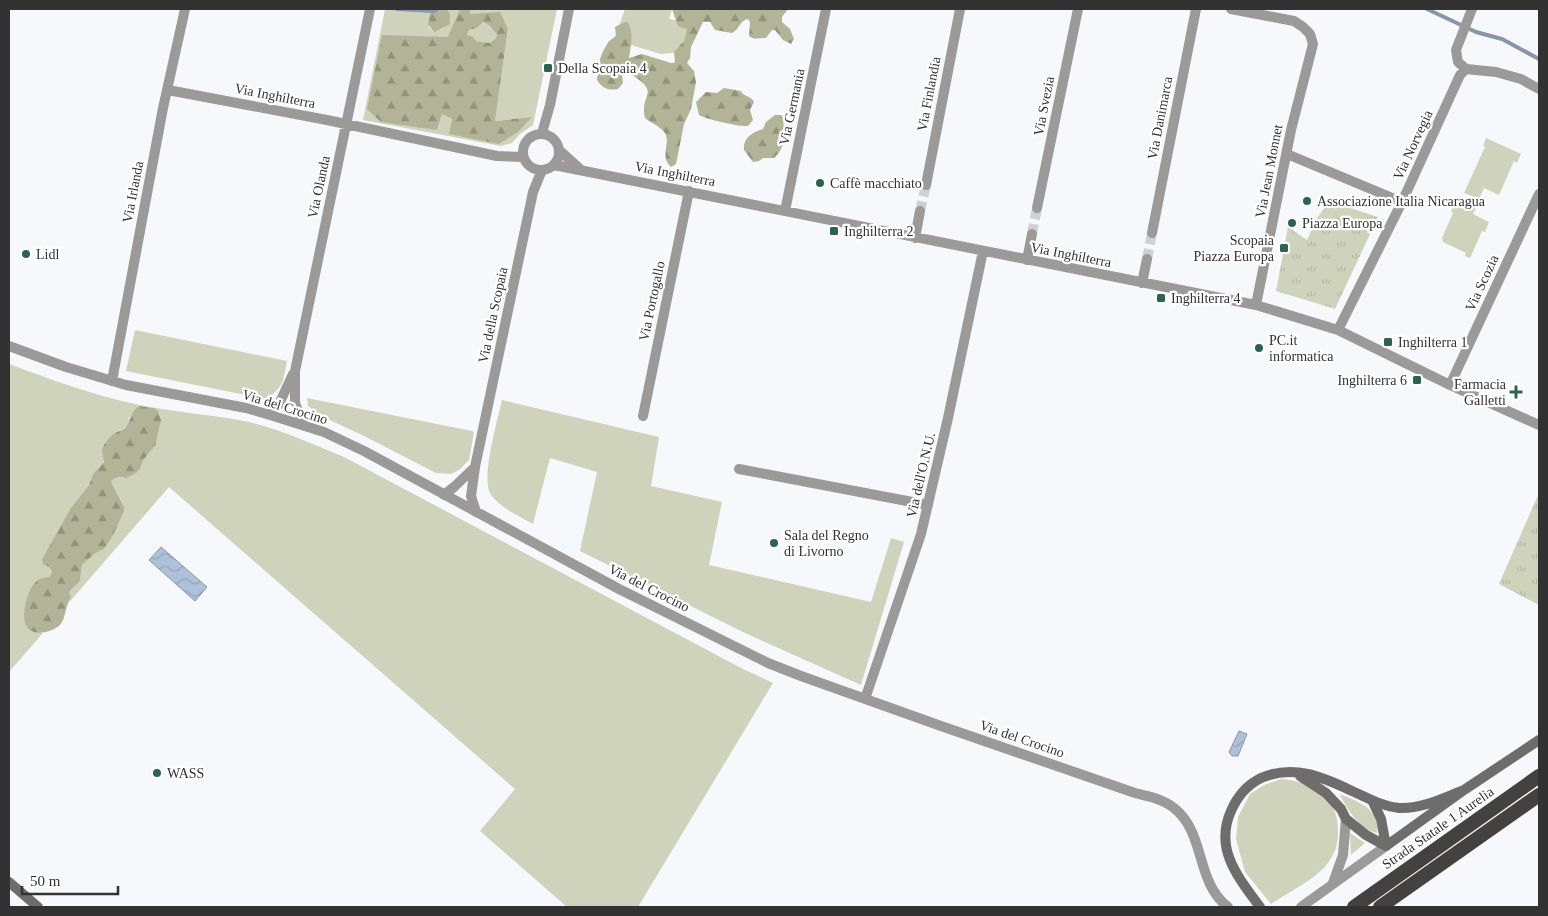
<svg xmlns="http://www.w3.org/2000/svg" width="1548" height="916" viewBox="0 0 1548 916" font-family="'Times New Roman',serif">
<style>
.green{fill:#d0d3bc}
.forest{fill:url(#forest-firs);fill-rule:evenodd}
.park{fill:url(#park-tufts)}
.water{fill:url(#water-waves);stroke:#8995a8}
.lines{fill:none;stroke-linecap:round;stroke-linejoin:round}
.stream{stroke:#8995a8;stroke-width:4}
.minor-tunnel{stroke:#d0d0d3;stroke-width:10;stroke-dasharray:10 5;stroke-linecap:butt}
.minor{stroke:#9b9a99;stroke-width:10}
.secondary{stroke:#6f6d6c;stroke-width:10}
.trunk{stroke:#444240;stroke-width:14}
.poi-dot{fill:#2a644d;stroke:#fff;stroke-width:2}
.labels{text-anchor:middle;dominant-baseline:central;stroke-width:4.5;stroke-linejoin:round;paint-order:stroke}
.poi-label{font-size:14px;fill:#323233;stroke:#fff;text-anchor:start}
.street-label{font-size:14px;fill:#323233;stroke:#fff}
</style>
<defs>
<pattern id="forest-firs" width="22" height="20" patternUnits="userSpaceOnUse" patternTransform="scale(1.25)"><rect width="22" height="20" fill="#b1b496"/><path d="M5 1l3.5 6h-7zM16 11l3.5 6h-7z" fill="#91937b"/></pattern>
<pattern id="park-tufts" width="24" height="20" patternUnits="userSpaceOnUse" patternTransform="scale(1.25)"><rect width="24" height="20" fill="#d0d3bc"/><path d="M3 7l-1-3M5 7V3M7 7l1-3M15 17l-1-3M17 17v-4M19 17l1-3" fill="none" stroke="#b3b6a2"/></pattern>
<pattern id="water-waves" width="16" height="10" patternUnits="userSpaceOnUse" patternTransform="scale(1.25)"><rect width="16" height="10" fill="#aec0da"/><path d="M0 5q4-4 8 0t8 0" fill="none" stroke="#96a5bc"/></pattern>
</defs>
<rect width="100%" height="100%" fill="#f7f8fb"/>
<path class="green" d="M385,9H431C432,18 424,27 435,32L445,27L449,11L448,9H460L449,37L437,130L442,114L452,119L449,134L532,117L495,121L508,29L470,14L471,9H557L533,125L520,134L512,143L501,146L363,120Z
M625,9H672L669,19L690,23L682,52L661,54L614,40Z
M483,22L490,26L497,35L496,38L490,43L476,41L467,36L469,30L477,28Z
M1486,138L1521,154L1517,163L1514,161L1499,195L1484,188L1479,199L1464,193L1485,147L1483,146Z
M1462,197L1478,204L1473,214L1489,222L1485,232L1482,231L1470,258L1465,256L1466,253L1443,242L1442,238L1453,213L1451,211L1456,202L1459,204Z
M135,330L287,361C283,381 284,387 266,399L126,371Z
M9,364C50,379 92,395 135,404C171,412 208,414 244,421C279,428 312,444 344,457L743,669L773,683L638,907H567L480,831L515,789L169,487L66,606L71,597L69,592L80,581L82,565L94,554L104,549L124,505L111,482L115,478L140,469L144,459L155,446L154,408L139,406L129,418L128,424L124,428L115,433L102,451L104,462L93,474L89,485L70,509L42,559L52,571L35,632L43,633L9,672Z
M307,398L472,431L474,432L469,460L459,470L451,474L436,473L362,435L321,416L308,406Z
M502,400L659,437L651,486L722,502L709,565L871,602L891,538L904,542L861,685L747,634L580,551L597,472L550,458L533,524C519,516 502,509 491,495C480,480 498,419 502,400Z
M1281,779C1313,781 1339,798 1338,832C1338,845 1335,854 1327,864C1317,878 1286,894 1271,904L1245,872L1236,839L1238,817L1250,794L1264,785Z
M1339,794C1358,801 1380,809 1377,833C1358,829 1348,809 1339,794Z
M1350,833L1365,843L1351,855Z"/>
<path class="forest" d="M431,9H448L450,16V24L435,32L433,31L428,24Z
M460,9H471L470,14L500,12L508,29L495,121L532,117L518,132L499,144L449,134L452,119L442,114L437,130L381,122L367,109L382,35L448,37ZM483,22L490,26L497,35L496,38L490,43L476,41L473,37L467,35L469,30L477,28Z
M672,9H788L782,17V22L790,29L794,39L791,44L783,40L775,30H772L766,38C760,38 753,40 749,36L750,22L748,19C740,20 739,30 732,33L715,30L710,22H703L691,47L690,58L687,63L694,71L696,82L691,109L684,124L676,164L671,167C659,156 671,143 665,133C660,126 651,123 645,118C639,92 663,94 629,73L622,75L623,83L618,89C608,91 602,88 597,80V77L601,70L600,59L603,51L609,41L616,36L615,27L625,22H628C634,34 631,45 629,58L642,54L671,63H674L675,61L674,52L684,41L687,30L685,28H682L678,26Z
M724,88L741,91L742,93C746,97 751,96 754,102L750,110L753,120L748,126C740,127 705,119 699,115L696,102L706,92L717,93Z
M775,115H781L783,117C784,131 787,147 774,158H763L759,161L753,162L744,150C743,138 751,133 763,129L766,122Z
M139,406L154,408L158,411L161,420L155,446L144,459L140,469L136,473L126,478C119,476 116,476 111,482L124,506V511L113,535L104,549L94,554L82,565L80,581L69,592L71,597C65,605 66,620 59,626C50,633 30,638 25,623C22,611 28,587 38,580C41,578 46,577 50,577L52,571L49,567L43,564L42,559L70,509L89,485L93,474L104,462C103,458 102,453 102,450C104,443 111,435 117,432C121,430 125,429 127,425C132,417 131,411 139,406Z"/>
<path class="park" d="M1329,201L1378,217L1335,309L1276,291L1288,227L1307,240L1316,220Z
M1539,493V605L1499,584Z"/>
<path class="water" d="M161,547L207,587L195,601L149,560Z
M1239,731L1247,734L1238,756H1232L1229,752Z"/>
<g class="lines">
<path class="stream" d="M397,9L434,11L437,9
M1427,9L1476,32L1502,39L1539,59"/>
<path class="minor-tunnel" d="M920,211L926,185
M1032,234L1037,208
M1147,259L1152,233"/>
<path class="minor" d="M1231,9L1294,21L1303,27L1310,34L1313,44L1291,130L1256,305
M1466,69L1458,62L1456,50L1472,9
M168,90L327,120L497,156L523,157
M542,133L550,105L569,9
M523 152a18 18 0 1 1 36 0a18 18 0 1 1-36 0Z
M559,150L580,169
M1287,154L1402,202
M554,165L1256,305L1338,330L1450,385L1539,425
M926,185L960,9
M1037,208L1078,9
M785,211L826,9
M1152,233L1196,9
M915,238L920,211
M1027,260L1032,234
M1142,283L1147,259
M1338,330L1402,202L1460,75L1466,69L1496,72L1521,79L1539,89
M9,346L66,367L126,385L246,408L270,415L324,432L364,451L619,589L768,663L801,676L941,726L1135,793C1148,796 1163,799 1174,808C1206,833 1195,882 1228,907
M112,381L163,108L185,9
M1450,385L1539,194
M270,415L279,404L293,374
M643,416L689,191
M304,426L295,403V371L370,9
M739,469L928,505
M444,495L454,487L475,467
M476,512L471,496L475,467L533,192L542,170
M865,699L921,534L948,418L983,251
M1333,883L1343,855L1346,819
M1301,907L1386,846"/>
<path class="secondary" d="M1300,776L1326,793L1341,809L1346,819L1366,835L1386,846
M1373,802L1381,819L1386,846
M1386,846L1464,790L1539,740
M9,882L38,907
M1260,907C1238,877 1214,849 1231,811C1237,797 1247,785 1261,778C1293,764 1323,777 1352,791C1368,798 1381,806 1399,808C1422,809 1443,798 1464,790"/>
<path class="trunk" d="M1354,907L1539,776
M1380,907L1539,795"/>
</g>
<g class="poi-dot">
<rect x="543" y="63" width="10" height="10" rx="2.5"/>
<circle cx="820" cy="183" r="5"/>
<circle cx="1307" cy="201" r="5"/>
<circle cx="1292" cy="223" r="5"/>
<rect x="829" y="226" width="10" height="10" rx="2.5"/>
<rect x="1279" y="243" width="10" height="10" rx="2.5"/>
<circle cx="26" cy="254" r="5"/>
<rect x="1156" y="293" width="10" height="10" rx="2.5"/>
<rect x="1383" y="337" width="10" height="10" rx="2.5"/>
<circle cx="1259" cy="348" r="5"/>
<rect x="1412" y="375" width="10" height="10" rx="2.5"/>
<path d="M1513.5 384.5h5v5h5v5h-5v5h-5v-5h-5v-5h5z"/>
<circle cx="774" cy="543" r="5"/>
<circle cx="157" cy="773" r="5"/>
</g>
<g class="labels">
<g class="poi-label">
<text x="558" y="68">Della Scopaia 4</text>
<text x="830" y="183">Caffè macchiato</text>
<text x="1317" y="201">Associazione Italia Nicaragua</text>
<text x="1302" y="223">Piazza Europa</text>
<text x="844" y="231">Inghilterra 2</text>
<text x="1274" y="240" text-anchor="end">Scopaia<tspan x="1274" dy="16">Piazza Europa</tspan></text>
<text x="36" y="254">Lidl</text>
<text x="1171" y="298">Inghilterra 4</text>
<text x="1269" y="340">PC.it<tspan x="1269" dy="16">informatica</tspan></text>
<text x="1398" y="342">Inghilterra 1</text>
<text x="1407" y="380" text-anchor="end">Inghilterra 6</text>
<text x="1506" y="384" text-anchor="end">Farmacia<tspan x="1506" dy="16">Galletti</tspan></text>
<text x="784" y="535">Sala del Regno<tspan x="784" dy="16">di Livorno</tspan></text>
<text x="167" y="773">WASS</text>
</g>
<g class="street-label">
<text transform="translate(929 94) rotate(-79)">Via Finlandia</text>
<text transform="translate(275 96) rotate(11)">Via Inghilterra</text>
<text transform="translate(1044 106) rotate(-79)">Via Svezia</text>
<text transform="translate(792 107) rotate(-78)">Via Germania</text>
<text transform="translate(1160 118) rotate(-79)">Via Danimarca</text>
<text transform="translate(1413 145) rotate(-65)">Via Norvegia</text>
<text transform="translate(1269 171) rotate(-79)">Via Jean Monnet</text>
<text transform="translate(675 174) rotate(11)">Via Inghilterra</text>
<text transform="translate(319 187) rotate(-78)">Via Olanda</text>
<text transform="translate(133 192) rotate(-79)">Via Irlanda</text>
<text transform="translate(1071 255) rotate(11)">Via Inghilterra</text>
<text transform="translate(1482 283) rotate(-65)">Via Scozia</text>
<text transform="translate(652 301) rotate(-78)">Via Portogallo</text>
<text transform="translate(493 315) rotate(-78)">Via della Scopaia</text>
<text transform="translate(285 407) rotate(17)">Via del Crocino</text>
<text transform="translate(921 475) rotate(-77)">Via dell'O.N.U.</text>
<text transform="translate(649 588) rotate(27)">Via del Crocino</text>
<text transform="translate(1022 739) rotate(19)">Via del Crocino</text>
<text transform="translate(1438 828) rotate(-35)">Strada Statale 1 Aurelia</text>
</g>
</g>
<rect width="1548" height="916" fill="none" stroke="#323233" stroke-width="20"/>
<path d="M22 886v8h96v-8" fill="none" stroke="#323233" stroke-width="2.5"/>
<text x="30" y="886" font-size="15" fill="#323233" stroke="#ffffff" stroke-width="4" paint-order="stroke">50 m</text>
</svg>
